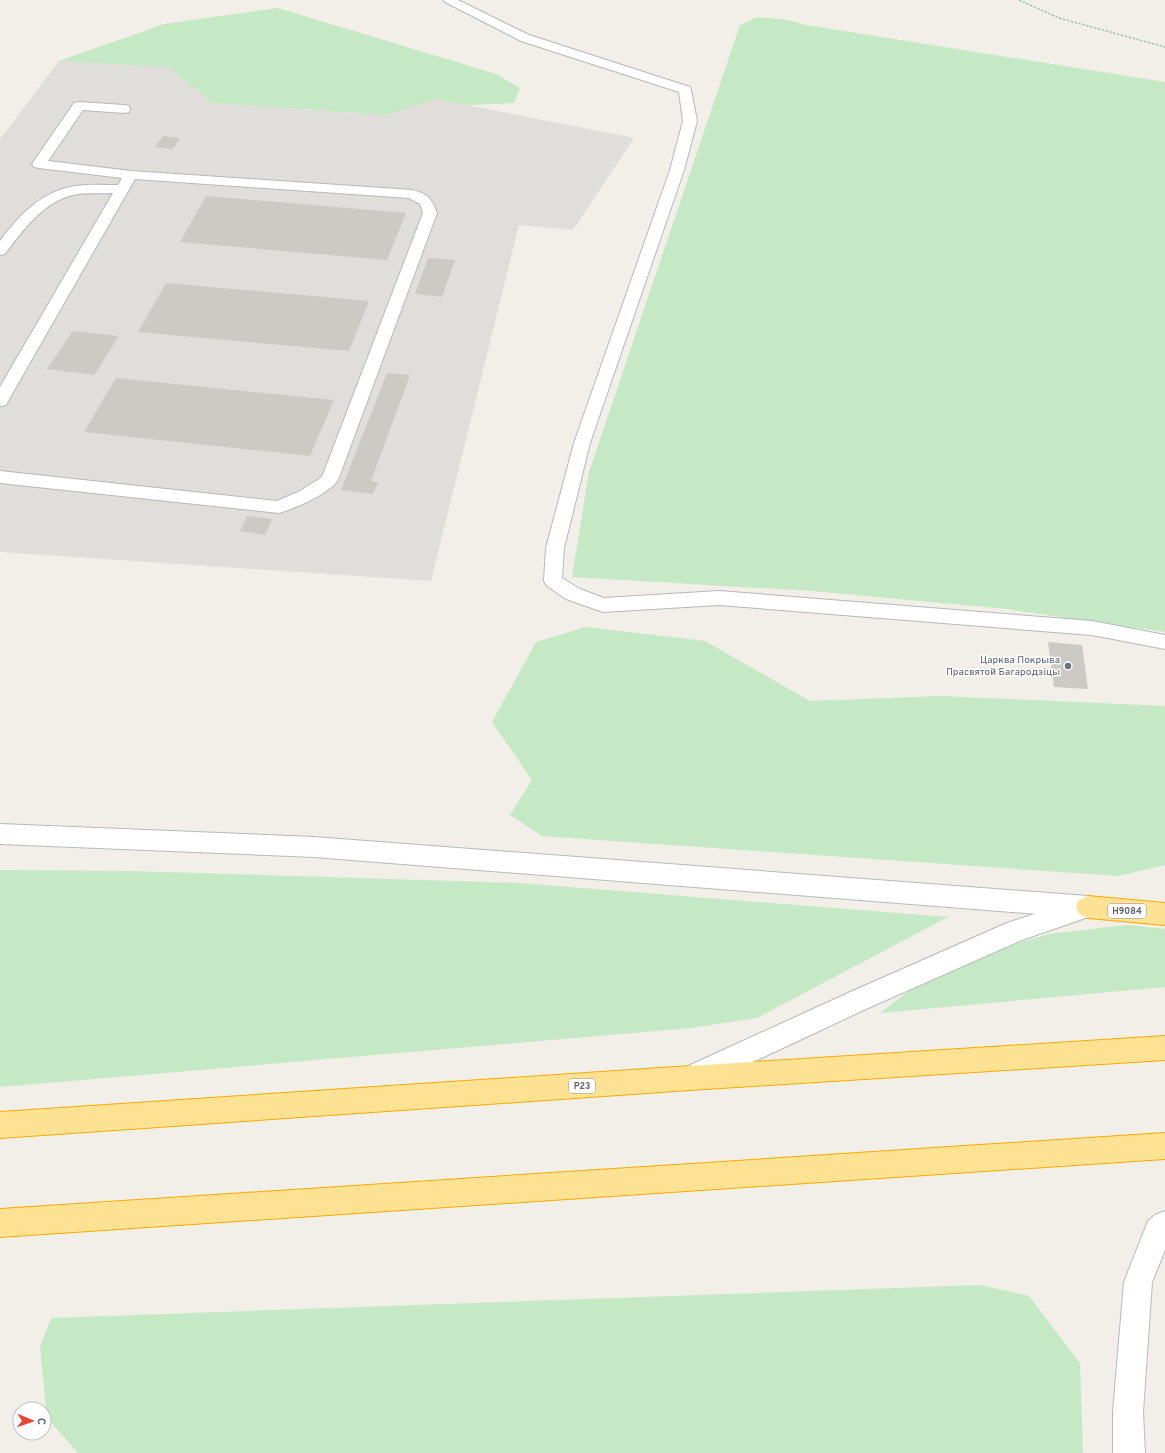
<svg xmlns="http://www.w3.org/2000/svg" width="1165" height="1453" viewBox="0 0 1165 1453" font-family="Overpass,sans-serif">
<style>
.industrial{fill:#e0deda}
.green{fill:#c5e8c5}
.building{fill:#cccac5}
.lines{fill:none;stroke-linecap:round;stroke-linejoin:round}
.lane-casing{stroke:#b5b8bc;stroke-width:2}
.street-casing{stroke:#b5b8bc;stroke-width:2}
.secondary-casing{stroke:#b6babf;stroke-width:2}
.highway-casing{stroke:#f9ab00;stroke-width:2}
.path{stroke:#9cc7a9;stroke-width:1.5;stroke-dasharray:2.5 1.5;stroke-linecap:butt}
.lane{fill:#fff;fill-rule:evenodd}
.street{fill:#fff;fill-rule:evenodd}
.secondary{fill:#fff;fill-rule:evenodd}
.highway{fill:#fde293;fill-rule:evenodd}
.worship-dot{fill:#6b7280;stroke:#fff;stroke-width:1.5}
.labels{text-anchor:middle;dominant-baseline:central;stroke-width:3;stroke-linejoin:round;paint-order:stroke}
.shield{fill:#fff;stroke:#8f9295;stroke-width:1}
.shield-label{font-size:9px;font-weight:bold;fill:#5f6368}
.worship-label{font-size:10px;fill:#5b616d;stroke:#fff;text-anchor:end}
</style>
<rect width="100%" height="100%" fill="#f1efe8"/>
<path class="industrial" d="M59,61L168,67L213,103L387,115L436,99L634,138L573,230L519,225L431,581L0,552V139Z"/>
<path class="green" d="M278,8L496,74L520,88L514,103L467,105L436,99L387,115L213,103L168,67L59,61L164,24Z
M757,17L788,20L806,25L1165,82V632L1006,609L813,591L572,577L589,472L740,25Z
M586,627L705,641L810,701L941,696L1165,706V865L1118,876L542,836L510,815L532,780L492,722L536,642Z
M0,870L131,871L520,883L948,917L757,1018L691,1028L0,1087Z
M1127,925L1165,929V987L880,1013L918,984L991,951L1049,934Z
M980,1285L1029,1296L1080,1363L1083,1453H78L47,1418L40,1347L51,1318Z"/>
<path class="building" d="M163,136L180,138L173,149L155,147Z
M206,196L406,213L387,260L180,242Z
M428,258L455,260L442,297L415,294Z
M166,283L369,301L349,351L138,332Z
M73,331L119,336L94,375L47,369Z
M387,373L410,375L371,481L378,482L373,494L341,490Z
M116,378L334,400L310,456L84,432Z
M247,516L272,519L265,535L240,531Z
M1048,642L1082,645L1088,689L1054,687Z"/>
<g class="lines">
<defs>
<path id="lane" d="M443,0H458L529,35L690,87L691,90L697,121L684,170L590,443L564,548L562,578L580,589L604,598L719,591L1092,621L1165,635V649L1092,635L719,605L603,612L566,599L547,586L544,581L546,548L574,443L670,170L683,121L679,92L521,41L445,2Z
M79,102L124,105L129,106L130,109L129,112L124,113L83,110L48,161L131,171L412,190C427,193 432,199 437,213L338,480C330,493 294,509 279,513L0,483V471L277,501L300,491L322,477L423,213L420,204L409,198L135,179L8,401L6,405L0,406V387L113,193C100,194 86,192 73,195C43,202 23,230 5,254L0,255V241C19,215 42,191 75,186C89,184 104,185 118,185L122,178L39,168L34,167L32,164L74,103Z"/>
<path id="street" d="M1088,896L1097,900L1100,907L1097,914L1022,940L866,1009L704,1085L695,1088L686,1085L682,1076L686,1067L848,993L1007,923Z"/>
<path id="secondary" d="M0,824L314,837L1088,896L1097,900L1100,907L1097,914L1088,918L314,857L0,844Z
M1165,1211V1250L1152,1282L1143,1412L1145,1453H1113V1412L1124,1282L1148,1221L1155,1215Z"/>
<path id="highway" d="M1088,896L1165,903V925L1088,918L1079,914L1076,907L1079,900Z
M1165,1036V1060L690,1090L0,1138V1112L690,1066Z
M1165,1133V1159L0,1237V1209Z"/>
</defs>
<use href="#lane" class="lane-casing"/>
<use href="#street" class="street-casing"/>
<use href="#secondary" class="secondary-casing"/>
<use href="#highway" class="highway-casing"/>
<path class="path" d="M1019,0L1059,18L1165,47"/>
<use href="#lane" class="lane"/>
<use href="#street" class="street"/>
<use href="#secondary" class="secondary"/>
<use href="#highway" class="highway"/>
</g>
<circle class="worship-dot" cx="1068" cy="666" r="4"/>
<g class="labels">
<g class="shield">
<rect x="1108" y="904" width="38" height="14" rx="3"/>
<rect x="569" y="1079" width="26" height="14" rx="3"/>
</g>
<g class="shield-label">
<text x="1127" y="911">Н9084</text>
<text x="582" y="1086">Р23</text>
</g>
<g class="worship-label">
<text x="1060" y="660">Царква Покрыва<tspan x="1060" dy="12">Прасвятой Багародзіцы</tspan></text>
</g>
</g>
<g transform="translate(32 1421) rotate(92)"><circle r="19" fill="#ffffff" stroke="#bfc1c3"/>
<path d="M0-3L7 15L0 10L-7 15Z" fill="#ea4335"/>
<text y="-6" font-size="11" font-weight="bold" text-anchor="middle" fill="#5f6368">С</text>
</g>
</svg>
